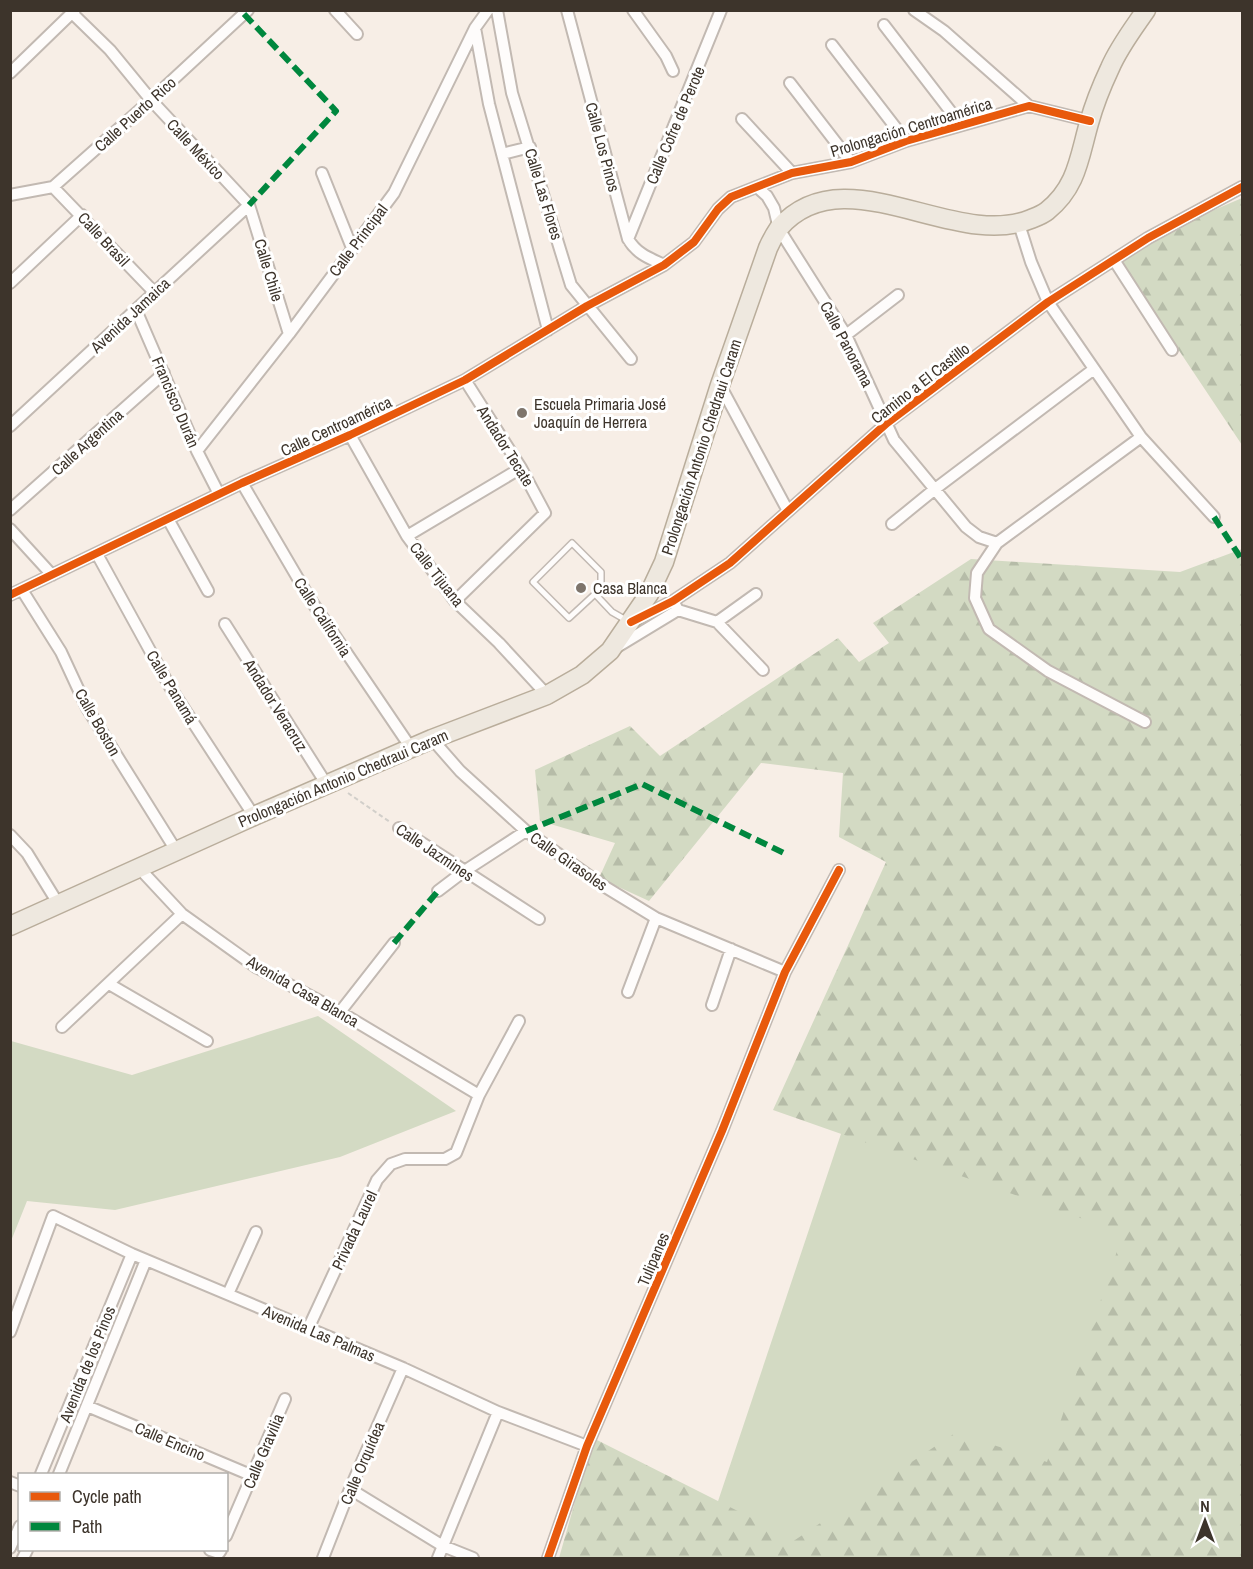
<svg xmlns="http://www.w3.org/2000/svg" width="1253" height="1569" viewBox="0 0 1253 1569" font-family="'Archivo Narrow',sans-serif">
<style>
.green{fill:#d3dac3}
.forest{fill:url(#forest-firs)}
.lines{fill:none;stroke-linecap:round;stroke-linejoin:round}
.lane-casing{stroke:#c2b9b2;stroke-width:8}
.street-casing{stroke:#c2b9b2;stroke-width:14}
.primary-casing{stroke:#b9ad9b;stroke-width:21}
.path{stroke:#d2cfca;stroke-width:2;stroke-dasharray:4.5 3;stroke-linecap:butt}
.lane{stroke:#fefcfb;stroke-width:5}
.street{stroke:#fefcfb;stroke-width:10}
.primary{stroke:#eee8df;stroke-width:18}
.quiet{stroke:#00873e;stroke-width:6;stroke-dasharray:12 6;stroke-linecap:butt}
.cycleway-casing{stroke:#fff;stroke-width:11}
.cycleway{stroke:#e8590c;stroke-width:8}
.poi-dot{fill:#7e756c;stroke:#fff;stroke-width:2}
.labels{text-anchor:middle;dominant-baseline:central;stroke-width:6;stroke-linejoin:round;paint-order:stroke}
.street-label{font-size:16px;fill:#3d342b;stroke:#fff}
.poi-label{font-size:16px;fill:#3d342b;stroke:#fff;text-anchor:start}
</style>
<defs>
<pattern id="forest-firs" width="22" height="20" patternUnits="userSpaceOnUse" patternTransform="scale(1.5)"><rect width="22" height="20" fill="#d3dac3"/><path d="M5 1l3.5 6h-7zM16 11l3.5 6h-7z" fill="#b6bca8"/></pattern>
</defs>
<rect width="100%" height="100%" fill="#f7eee6"/>
<path class="green" d="M1242,736V1558H699L920,898Z
M318,1016L456,1111L340,1157L115,1210L27,1201L11,1241V1041L132,1075Z"/>
<path class="forest" d="M1242,198V445L1114,253Z
M1242,549V1558H559L593,1438L795,1540L955,1433L1047,1462L1123,1233L773,1110L886,862L839,837L843,773L761,763L649,901L599,878L615,843L540,821L535,770L630,726L660,756L838,638L859,662L889,643L873,623L971,559L1180,572Z"/>
<g class="lines">
<defs>
<path id="lane" d="M595,594L601,582V572L572,543L533,582L569,618L595,594L612,612L626,620"/>
<path id="street" d="M335,10L357,34
M497,10L512,93L571,285L631,359
M567,10L628,239C637,254 649,258 664,265
M633,10L666,56L673,71
M914,10L944,31L1029,106
M72,13L110,50L151,100L249,205L289,334
M884,25L961,125
M475,28L489,104L548,330
M832,45L906,141
M10,73L75,10
M790,83L851,162
M742,119L792,173
M502,154L530,147
M322,173L352,248
M53,187L154,292
M757,187L767,196L774,208L779,229L846,335L894,440L966,527L979,537L997,543
M10,195L53,187L151,100L248,10
M1019,224L1031,262L1048,302L1141,437L1214,517
M628,239L721,10
M1114,260L1172,350
M10,283L82,215
M136,310L197,451L219,494
M846,335L898,295
M720,385L788,511
M10,426L249,205
M350,435L407,536L455,601L499,643L547,695
M1141,437L997,543L977,573L975,598L989,629L1048,671L1145,722
M197,451L289,334L394,193L475,28L488,10
M242,483L310,599L411,748
M10,510L164,373
M168,519L208,591
M892,524L935,489L1094,369
M10,529L52,575
M407,536L521,468
M97,554L170,687L254,816
M22,590L61,652L87,708L177,852
M10,595L242,483L350,435L465,380L587,306L664,265L694,242L718,209L731,197L792,173L851,162L906,141L1029,106L1090,121
M455,601L545,513L521,468L465,380
M673,601L678,610L717,622L763,670
M634,621L673,601L730,563L887,423L1048,302L1148,238L1242,187
M717,622L756,594
M225,624L327,785
M617,647L678,610
M432,739L460,771L526,831L602,885L656,918L785,972
M399,828L539,919
M10,835L27,853L59,905
M140,869L182,914L256,967L340,1012L479,1095
M438,891L463,872L526,831
M109,984L207,1041
M628,992L656,918
M712,1005L731,949
M340,1012L394,943
M62,1027L182,914
M228,1294L256,1232
M308,1329L377,1180L391,1164L405,1159H445L456,1153L479,1095L519,1021
M10,1332L53,1216L132,1254L403,1368L498,1412L587,1446
M87,1406L253,1476
M41,1474L132,1254
M59,1474L146,1260
M10,1482L20,1486
M350,1489L443,1546L473,1558
M226,1536L285,1399
M10,1548L20,1526
M210,1550L219,1553L221,1550
M23,1558L27,1550
M323,1558L350,1489L403,1368
M438,1558L498,1412
M548,1558L587,1446L722,1131L785,972L839,870"/>
<path id="primary" d="M10,926L254,816L432,739L547,695L582,675L610,651L649,594L664,562L720,385L768,248C771,241 775,234 779,228C844,153 954,251 1031,219C1036,217 1042,215 1047,211C1077,187 1079,158 1089,123C1094,105 1102,85 1110,68C1119,47 1133,29 1146,10"/>
</defs>
<use href="#lane" class="lane-casing"/>
<use href="#street" class="street-casing"/>
<use href="#primary" class="primary-casing"/>
<path class="path" d="M348,793L390,822"/>
<use href="#lane" class="lane"/>
<use href="#street" class="street"/>
<use href="#primary" class="primary"/>
<path class="quiet" d="M244,14L336,111L249,205
M1214,517L1242,560
M526,831L642,784L788,855
M394,943L438,891"/>
<defs>
<path id="cycleway" d="M10,595L242,483L350,435L465,380L587,306L664,265L694,242L718,209L731,197L792,173L851,162L906,141L1029,106L1090,121
M631,622L673,601L730,563L887,423L1048,302L1148,238L1242,187
M548,1558L587,1446L722,1131L785,972L839,870"/>
</defs>
<use href="#cycleway" class="cycleway-casing"/>
<use href="#cycleway" class="cycleway"/>
</g>
<g class="poi-dot">
<circle cx="522" cy="413" r="6"/>
<circle cx="581" cy="588" r="6"/>
</g>
<g class="labels">
<g class="street-label">
<text transform="translate(135 114) rotate(-42)">Calle Puerto Rico</text>
<text transform="translate(675 125) rotate(-67)">Calle Cofre de Perote</text>
<text transform="translate(911 127) rotate(-17)">Prolongación Centroamérica</text>
<text transform="translate(603 147) rotate(75)">Calle Los Pinos</text>
<text transform="translate(196 149) rotate(47)">Calle México</text>
<text transform="translate(544 194) rotate(73)">Calle Las Flores</text>
<text transform="translate(104 239) rotate(47)">Calle Brasil</text>
<text transform="translate(358 240) rotate(-53)">Calle Principal</text>
<text transform="translate(269 270) rotate(73)">Calle Chile</text>
<text transform="translate(130 315) rotate(-43)">Avenida Jamaica</text>
<text transform="translate(847 344) rotate(62)">Calle Panorama</text>
<text transform="translate(920 383) rotate(-38)">Camino a El Castillo</text>
<text transform="translate(176 402) rotate(67)">Francisco Durán</text>
<text transform="translate(336 426) rotate(-25)">Calle Centroamérica</text>
<text transform="translate(87 442) rotate(-42)">Calle Argentina</text>
<text transform="translate(506 446) rotate(58)">Andador Tecate</text>
<text transform="translate(701 447) rotate(-72)">Prolongación Antonio Chedraui Caram</text>
<text transform="translate(437 574) rotate(52)">Calle Tijuana</text>
<text transform="translate(323 617) rotate(57)">Calle California</text>
<text transform="translate(172 687) rotate(59)">Calle Panamá</text>
<text transform="translate(276 705) rotate(58)">Andador Veracruz</text>
<text transform="translate(98 722) rotate(60)">Calle Boston</text>
<text transform="translate(343 778) rotate(-23)">Prolongación Antonio Chedraui Caram</text>
<text transform="translate(435 852) rotate(34)">Calle Jazmines</text>
<text transform="translate(569 861) rotate(35)">Calle Girasoles</text>
<text transform="translate(303 991) rotate(30)">Avenida Casa Blanca</text>
<text transform="translate(354 1230) rotate(-65)">Privada Laurel</text>
<text transform="translate(653 1259) rotate(-67)">Tulipanes</text>
<text transform="translate(319 1333) rotate(23)">Avenida Las Palmas</text>
<text transform="translate(87 1364) rotate(-68)">Avenida de los Pinos</text>
<text transform="translate(170 1441) rotate(23)">Calle Encino</text>
<text transform="translate(263 1451) rotate(-67)">Calle Gravilia</text>
<text transform="translate(362 1463) rotate(-67)">Calle Orquídea</text>
</g>
<g class="poi-label">
<text x="534" y="404">Escuela Primaria José<tspan x="534" dy="18">Joaquín de Herrera</tspan></text>
<text x="593" y="588">Casa Blanca</text>
</g>
</g>
<rect width="1253" height="1569" fill="none" stroke="#3d342b" stroke-width="24"/>
<rect x="18" y="1473" width="210" height="78" fill="#ffffff" stroke="#b1aeaa" stroke-width="1.5"/>
<rect x="30" y="1492" width="30" height="9" fill="#e8590c" stroke="#b1aeaa" stroke-width="1.5"/>
<text x="72" y="1503" font-size="18" fill="#3d342b">Cycle path</text>
<rect x="30" y="1522" width="30" height="9" fill="#00873e" stroke="#b1aeaa" stroke-width="1.5"/>
<text x="72" y="1533" font-size="18" fill="#3d342b">Path</text>
<g transform="translate(1205 1521)" stroke="#ffffff" stroke-width="4.5" paint-order="stroke">
<path d="M0-4.5L10 22L0 15L-10 22Z" fill="#3d342b"/>
<text y="-9" font-size="16" font-weight="bold" text-anchor="middle" fill="#3d342b">N</text>
</g>
</svg>
